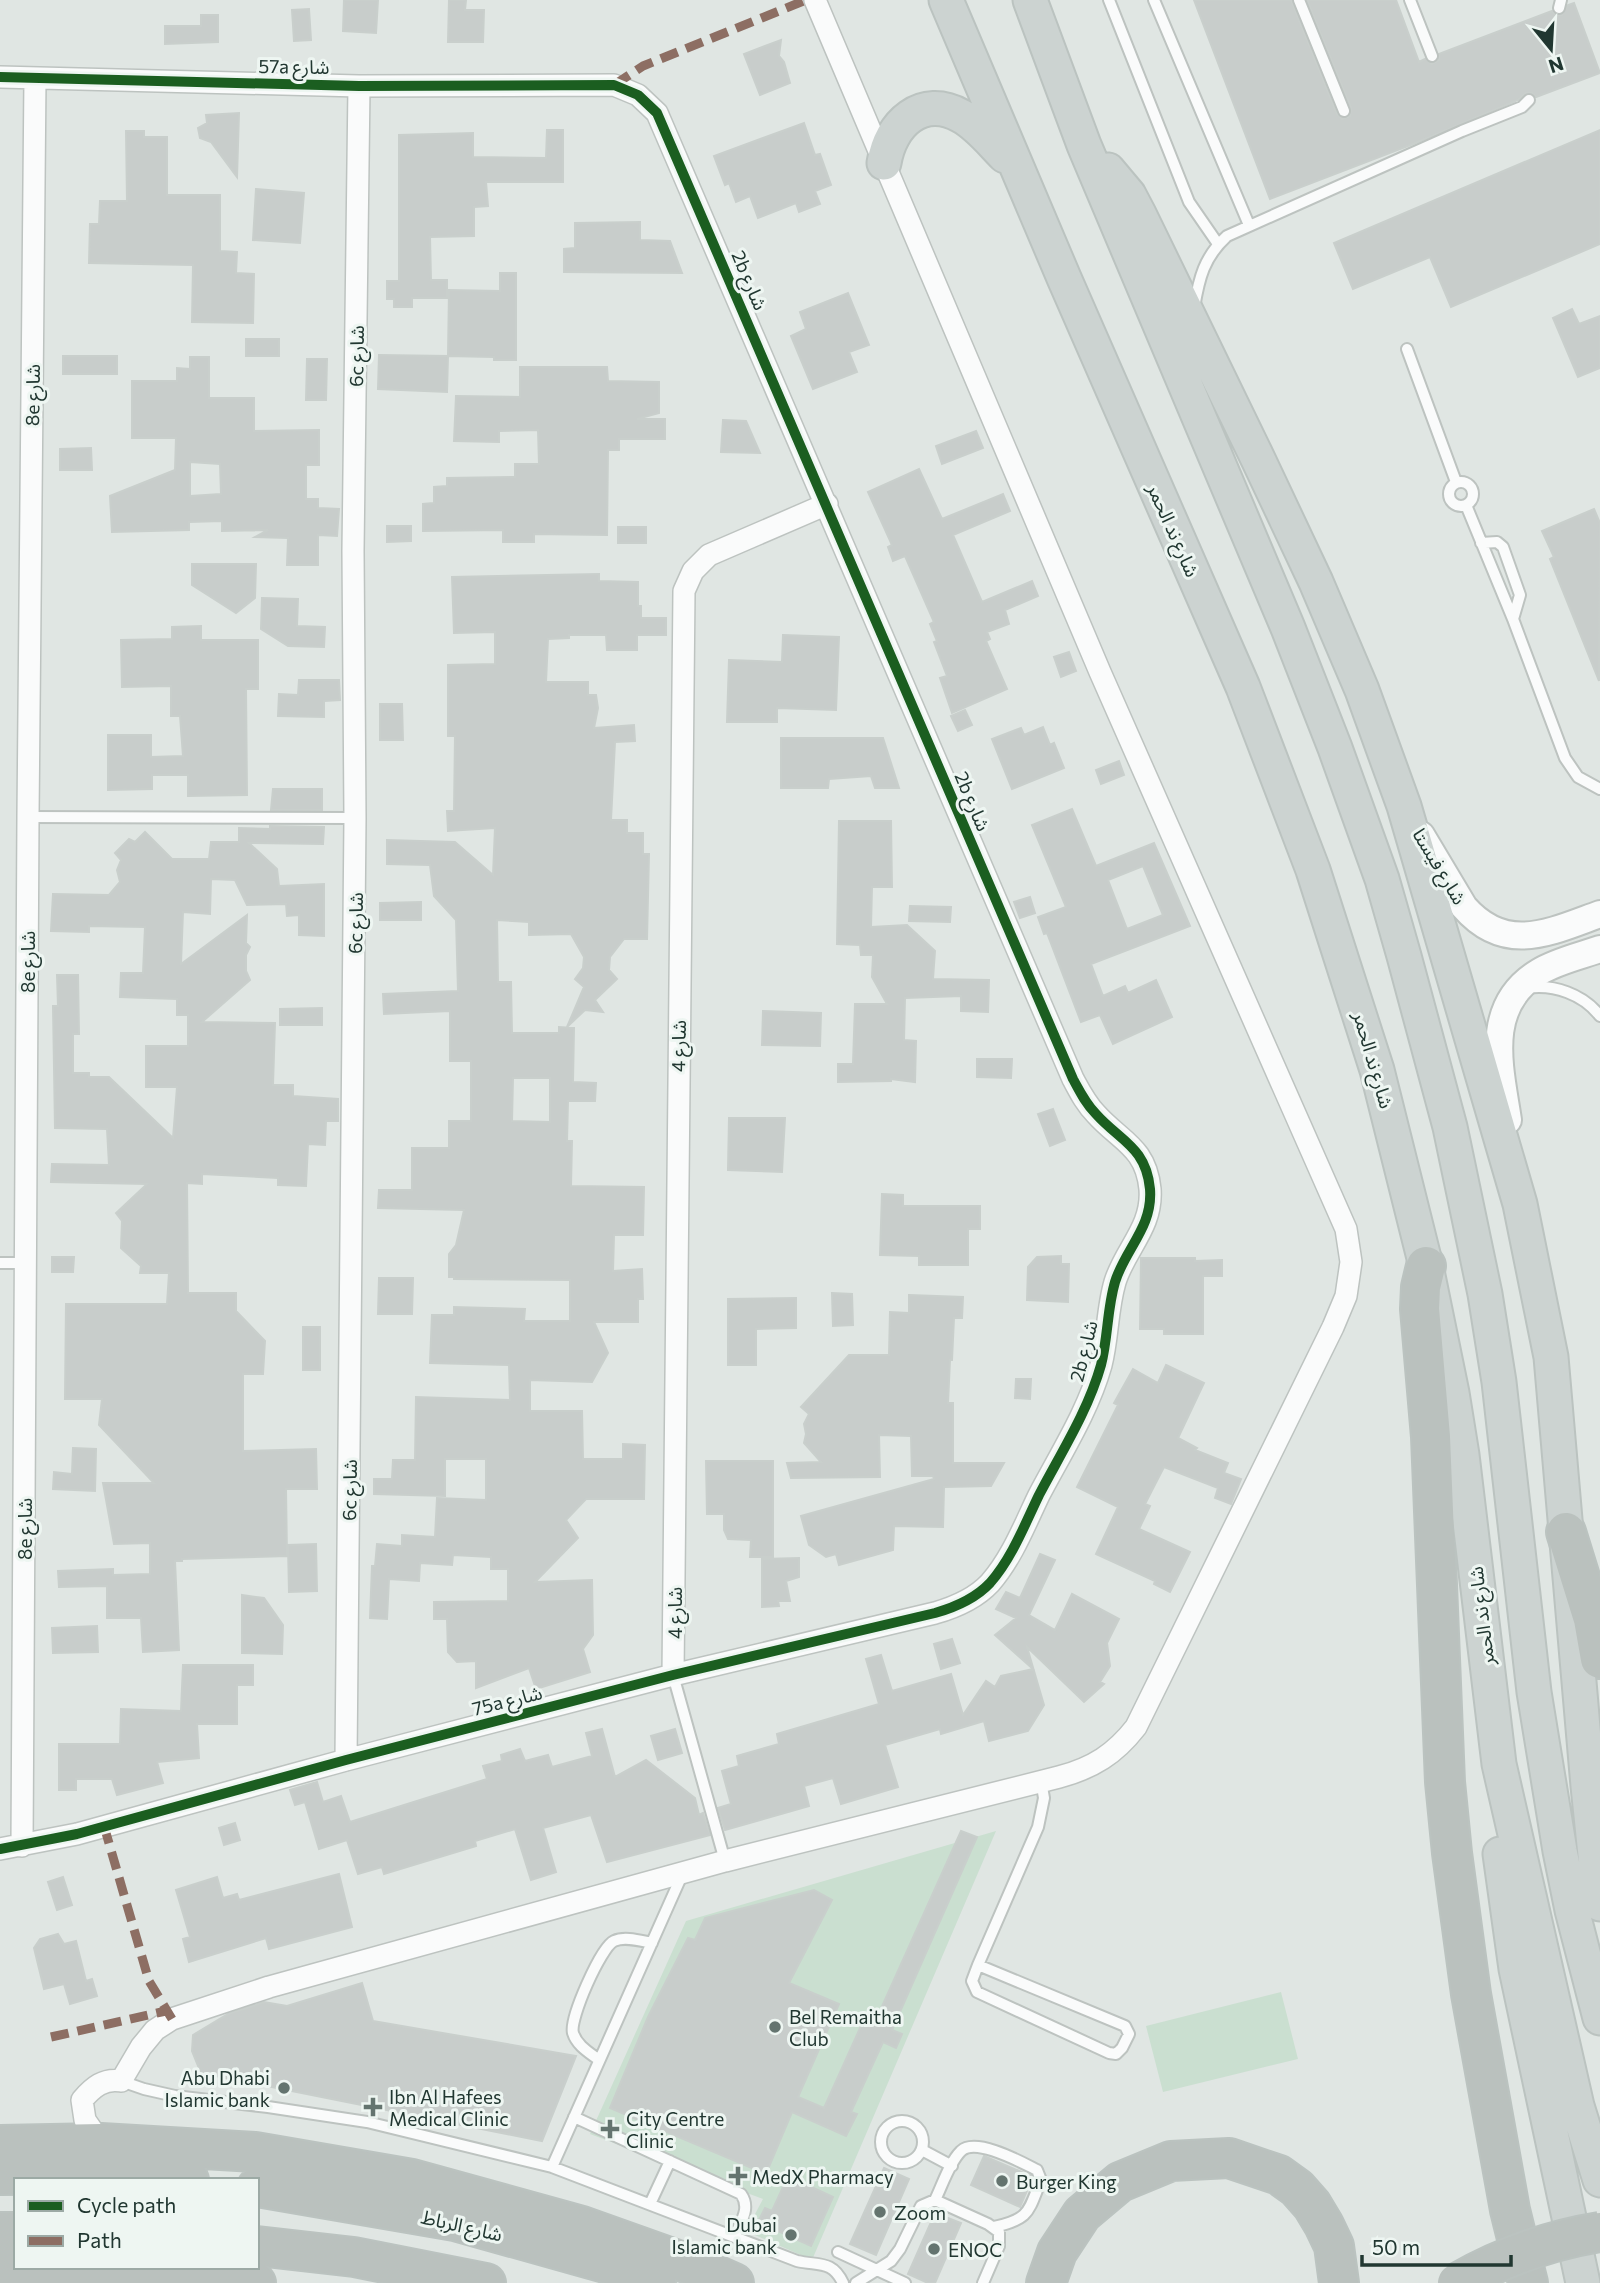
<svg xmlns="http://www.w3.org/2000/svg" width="1600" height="2283" viewBox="0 0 1600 2283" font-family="Commissioner,'Noto Sans Arabic',sans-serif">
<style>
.green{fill:#cadfd0}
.building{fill:#c8cdcb;stroke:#c9cfcc;stroke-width:2;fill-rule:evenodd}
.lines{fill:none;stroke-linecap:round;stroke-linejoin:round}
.service-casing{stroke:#bdc3c0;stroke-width:14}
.minor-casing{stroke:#bdc3c0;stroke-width:24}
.tertiary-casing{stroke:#bdc3c0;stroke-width:30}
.primary-casing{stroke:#bbc3c0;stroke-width:37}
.motorway-casing{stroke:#bbc3c0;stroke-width:42}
.service{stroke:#fafbfb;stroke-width:10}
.minor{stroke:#fafbfb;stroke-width:21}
.tertiary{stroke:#fafbfb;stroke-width:26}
.primary{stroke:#ccd3d1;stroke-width:33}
.motorway{stroke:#bac1be;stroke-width:38}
.motorway-bridge-casing{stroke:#bbc3c0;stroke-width:42;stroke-linecap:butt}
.motorway-bridge{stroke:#bac1be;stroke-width:38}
.quiet{stroke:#8d6e63;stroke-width:9;stroke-dasharray:18 9;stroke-linecap:butt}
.cycleway-casing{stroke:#eef6f2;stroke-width:15}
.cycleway{stroke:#1b5e20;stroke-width:10}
.poi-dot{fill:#64746f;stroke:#eef6f2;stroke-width:2.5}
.labels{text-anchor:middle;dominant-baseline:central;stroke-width:6;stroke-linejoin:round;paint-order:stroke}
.street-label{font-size:19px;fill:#213731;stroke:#eef6f2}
.poi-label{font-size:19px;fill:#213731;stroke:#eef6f2;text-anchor:start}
</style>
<rect width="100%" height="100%" fill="#e0e6e3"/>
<path class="green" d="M996,1831L812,2260L746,2231L763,2199L590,2134L686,1921Z
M1281,1992L1298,2059L1163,2092L1146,2026Z"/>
<path class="building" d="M344,0H378L376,33L343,31Z
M449,0H466L465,10H484L483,42H448Z
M1194,0H1291L1337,114L1342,119L1350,116L1351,108L1307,0H1396L1419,62L1425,59L1432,64L1439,60V54L1552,11L1556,15H1562L1568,5L1574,3L1600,73L1536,97L1532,93H1526L1518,100L1413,144L1270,199Z
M309,9L311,40L294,41L292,10Z
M201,15H218V42L165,44V26H201Z
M781,40L779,56L784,62L790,83L760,95L744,54Z
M239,113L237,177L211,142L200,138L198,128L207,123L206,115Z
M804,123L815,155L820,154L831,185L815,191L820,204L799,212L796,203L758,218L750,196L736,202L729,183L725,185L714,156Z
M547,130H563V182H486L488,206L474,207V236L430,237L431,280H447V298H412V307H394V299H387V281H399V135L473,133V157L546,158Z
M1600,130V244L1451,307L1430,257L1353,289L1334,243Z
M126,131H144V137H167V195H220V251L237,252L236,273L254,274L253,323L192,322L193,265L89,263L90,224H99L100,201H127Z
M256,189L304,193L300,243L253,240Z
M640,222V240L670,241L682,273L564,272V249L575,248V223Z
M500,273H516V360H494V357L448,356L449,290L500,291Z
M848,293L869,345L849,352L857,372L813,389L791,336L806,329L800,312Z
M1572,309L1579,324L1600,316V368L1578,377L1553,318Z
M246,339H279V356H246Z
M379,355L448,356L447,392L378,389Z
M63,356H117V374H63Z
M190,357H209V398H254V431L319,430V465H306V499H318V508L339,509L337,536L318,535V565H287L288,538L255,537L268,530L222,531V521L189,522V530L112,532L110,496L175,470L176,438H132V381H177V368L190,369ZM190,462L220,464L221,494L190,496Z
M307,359H327L326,400H306Z
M520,367H607L608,381L659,382V413L637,419H665V439H619V450H608L607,535L534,534V542H503V530L423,531V504L434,503V487L447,486V478L515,477V464H539L538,430L499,431V442L454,441L456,396L520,397Z
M723,420L746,421L760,453L721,452Z
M976,431L983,448L942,464L936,446Z
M91,448L92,470H60V449Z
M919,469L942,519L1003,494L1010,511L953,535L982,602L1032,581L1038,596L1005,610L1009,624L987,632L990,639L986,641L1007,689L952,713L940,678L947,676L934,642L937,641L930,624L934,622L905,556L893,561L888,547L892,545L868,492Z
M1594,509L1600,523L1599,681L1550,559L1554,557L1542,531Z
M387,526H411V541L387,542Z
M618,527H646V543H618Z
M192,564H256L255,598L236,613L192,585Z
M599,574V581L638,582V606H641V618H666V635H637V650H607L606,635H569V638L548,639L546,682H588V695H596L598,708L594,728L634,725L635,741L615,742L611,820H627V833H643V854H649L647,939H624L610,957L609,970L617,979L595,1000L603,1012L585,1010L567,1027L584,987L575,979L583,968L584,957L571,934L529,935V922L497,920L498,982H511L512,1033H559V1027L574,1028L573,1082L596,1083L595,1101H568L567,1141H572L571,1186L644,1187L643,1235H614L613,1271L642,1269L643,1299H638V1322H594L608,1353L592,1382L530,1380V1411H582L583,1459H623V1444L645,1445L644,1499H586L566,1520L578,1538L535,1582L592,1580L593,1635L583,1649L590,1672L536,1689L529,1668L476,1688V1661L457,1662L448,1652L447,1619H434V1602L508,1601V1569H491V1557L453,1555L452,1565L420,1563L419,1581L389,1579L387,1619L370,1618L372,1566H375L377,1544L402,1546V1535L435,1537L437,1498L486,1500V1459H445V1496L374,1494V1479H392L393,1460H415L416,1397L510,1400L509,1365L430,1363L432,1315H454V1307L525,1309L524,1321H570V1280L454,1279V1277H449V1254L456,1245L464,1210L378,1208L379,1190H412V1148H449V1121H471V1061H450V1011L384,1014L383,994L458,991L456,920L434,896L430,865L387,864V840L455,842L493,875L495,828L448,831L447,811H454L455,736H448V665L495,664V632L454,633L452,577ZM513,1078H550V1122L512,1121Z
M262,598L298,599L297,626L325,627L324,647L288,646L261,629Z
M201,626V640H258V689H246L247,795L188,796V775H152V789L108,790V735H151V757L183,756L180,716H171V686L122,687L121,640L172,639V627Z
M783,635L839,637L836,710L777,708V722H727L729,660L782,662Z
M1069,652L1076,671L1061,677L1054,657Z
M299,680H339L340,700L324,701V717L278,716L279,694L298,695Z
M380,704H402L403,740H380Z
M965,710L972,725L958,731L951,716Z
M1043,727L1050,745L1054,743L1064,768L1012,789L992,739L1021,728L1024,735Z
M781,738H883L899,788H875L871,776L829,779L828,788H781Z
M1119,761L1124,775L1101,784L1096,770Z
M273,789H322V810H271Z
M1072,809L1096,866L1154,843L1190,926L1091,964L1103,996L1125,986L1128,993L1156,980L1172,1017L1113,1044L1100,1015L1081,1022L1047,933L1044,934L1038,917L1066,907L1032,825ZM1143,866L1163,915L1127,929L1108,880Z
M839,821H891L892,887H872L871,927L907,925L935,951L933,979L989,980L988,1012L961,1011V996L905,998L904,1040L916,1041L915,1082L891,1079V1081L838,1082V1064H853L855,1004H887L872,977L873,955H861L860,945L837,944Z
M270,826L324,827L323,844L249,843L277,869L279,886L324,884V936L299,935V915L287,916L286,904L247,905L235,880L211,879L210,914L183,912L181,964L247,915L246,943L250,947L246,955V971L250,980L202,1022L275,1023L273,1085H293V1096L338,1099V1121H326L325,1145L308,1144L306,1186L278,1185V1178L202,1174V1184L187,1183L188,1293H236V1311L265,1341L263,1374H243V1451L316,1449L317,1489H286L287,1556L182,1559V1561H175L179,1650L143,1652L141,1618H107V1586L59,1587L58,1571L113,1569V1575L150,1574V1543L114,1544L103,1483H154L99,1425L102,1399H65L66,1304H167L169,1273H140L141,1266L121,1248L122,1221L116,1213L147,1184L51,1182L52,1164L109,1165L107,1129L55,1128L53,1006H58L57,975H78L79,1034H73V1073H89V1077H109L173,1138L177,1087H146V1046H188V1015H177V999L120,997L121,973H143L145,927L89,926V932L51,931L53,894L109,895L120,882L117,870L121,860L115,853L129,839L135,842L145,832L172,859H209L211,842H239V828L270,829Z
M1030,897L1035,913L1020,918L1014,902Z
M421,902V920H380V903Z
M910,906L951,907L950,922L909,921Z
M322,1008V1025H280V1009Z
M763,1011L821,1013L820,1046L762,1045Z
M977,1059H1012L1011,1078L977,1077Z
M1053,1109L1065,1140L1050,1146L1038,1114Z
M729,1118H785L782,1172L728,1170Z
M882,1194L903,1195V1206H980V1229H968V1265H919V1256L880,1255Z
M1061,1256V1264H1069L1068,1302L1027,1300L1028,1267L1037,1257Z
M52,1257H74L73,1272H52Z
M1141,1258H1195V1261L1222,1260V1276H1203V1334H1164V1329H1140Z
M379,1278H413L412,1314H378Z
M832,1293L852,1294L853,1325L833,1326Z
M909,1295L963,1297L962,1318H954L952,1360H950L948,1403H953V1463H1004L991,1486L944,1487L943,1527L894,1526L893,1550L839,1565L836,1554L826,1557L809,1545L801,1516L934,1479L933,1476H912L911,1436L879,1435L880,1477L791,1478L787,1463L821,1462L804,1443L806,1434L804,1424L809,1414L801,1407L849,1355H889L890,1312L909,1313Z
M796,1298V1328L756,1329V1365H728V1299Z
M303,1327H320V1370H303Z
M1166,1365L1204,1383L1178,1438L1197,1448L1195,1450L1228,1463L1224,1473L1241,1479L1231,1504L1215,1498L1218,1488L1164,1467L1145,1504L1150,1506L1139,1529L1190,1552L1170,1592L1154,1584L1155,1581L1096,1554L1118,1507L1077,1487L1118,1405L1114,1403L1133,1369L1158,1383Z
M1016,1379H1031L1030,1399L1015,1398Z
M73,1448L96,1449L95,1491L53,1489L54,1472L72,1474Z
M706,1461H773V1557H750L751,1540L728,1539L724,1530V1514H707Z
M316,1544L317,1591L289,1592L288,1545Z
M1040,1554L1055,1560L1029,1615L1055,1630L1072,1594L1119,1619L1107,1643L1110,1666L1100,1682L1104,1684L1084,1702L1027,1647L1044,1705L1028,1731L989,1741L984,1721L941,1734L940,1729L885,1745L898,1787L841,1804L833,1778L804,1786L809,1806L725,1830L718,1808L731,1804L722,1771L739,1766L737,1756L779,1744L777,1734L879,1704L866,1659L881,1655L892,1691L951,1674L963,1715L986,1681L995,1687L1001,1676L1033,1669L995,1635L1016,1618L996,1609L1006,1592L1020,1598Z
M799,1558V1577L786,1581L790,1601H778L779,1606L762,1607V1559Z
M242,1595L264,1598L283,1625L282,1654L242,1653Z
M97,1626L98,1652L53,1653L52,1628Z
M952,1639L960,1663L941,1669L934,1644Z
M183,1665H253V1685H237V1724H197L199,1758L157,1762L163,1783L117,1795L112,1779H76V1790H59V1744H120L121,1709L181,1711Z
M602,1729L615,1777L646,1760L695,1798L699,1815L703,1813L710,1835L607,1862L591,1815L543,1828L556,1872L531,1880L515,1829L475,1841L476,1846L384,1874L382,1867L358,1874L347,1840L319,1849L305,1802L295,1805L290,1790L317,1782L323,1802L341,1796L350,1822L487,1779L483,1766L502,1761L501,1755L520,1749L525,1761L548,1755L552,1767L592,1756L586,1733Z
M675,1729L682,1753L658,1760L651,1736Z
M235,1823L240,1840L224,1845L219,1828Z
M961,1831L977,1837L892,2030L902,2034L896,2048L883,2042L851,2112L857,2114L846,2136L792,2112L766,2174L610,2108L648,2017L688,1938L695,1940L705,1918L814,1890L832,1900L789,1983L839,2004L798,2097L824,2108L865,2017L875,2022Z
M339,1874L352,1927L269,1949L266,1938L189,1962L183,1939L190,1937L176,1890L217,1877L223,1898L237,1894L239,1900Z
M63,1877L72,1905L57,1910L48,1882Z
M58,1934L64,1944L76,1941L86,1981L92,1979L97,1996L70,2004L64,1984L44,1989L34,1948L40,1939Z
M362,1983L373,2021L576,2056L542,2141L201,2073L192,2051L193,2035L228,2014L264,2002L287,2006Z
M984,2156L1031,2176L1032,2179L1020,2207L971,2185Z
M884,2168L909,2179L876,2255L850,2244Z
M788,2176L833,2197L811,2246L758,2222L765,2208L772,2211Z
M935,2213L961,2223L935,2283H928L908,2274Z"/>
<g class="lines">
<defs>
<path id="service" d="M1109,0L1189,202L1218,244
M1154,0L1249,225
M1299,0L1344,111
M1410,0L1432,56
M1559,8L1561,0
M1194,308C1199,278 1204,257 1227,236L1462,131L1522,107L1529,100
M1407,349L1456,482
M1449 494a12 12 0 1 1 24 0a12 12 0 1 1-24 0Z
M1466,505L1513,619L1565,758L1578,777L1600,789
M1481,543L1497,542L1503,547L1520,595L1513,619
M28,817L355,818
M1527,988C1554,984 1583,994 1600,1016
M0,1263H25
M673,1675L725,1861
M978,1965L1125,2026L1129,2034L1122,2048L1116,2054L1109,2053L977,1992L972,1981Z
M978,1965L1038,1827L1044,1798L1041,1781
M599,2060C590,2053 577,2046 573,2033C569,2019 601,1947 614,1941C625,1936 641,1941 652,1943
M121,2081L144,2089L175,2096L268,2107L367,2122L552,2167L797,2261C819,2266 832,2260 843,2283
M574,2117L741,2194C751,2208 741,2221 735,2236
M881 2142a21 21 0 1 1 42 0a21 21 0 1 1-42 0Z
M922,2150L952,2166
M552,2167L682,1875
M935,2200C942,2186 949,2163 961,2151C976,2137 1021,2162 1037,2170L1041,2180C1028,2212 1030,2219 994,2227
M650,2204L670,2161
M838,2252L905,2283
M856,2283L891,2261L900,2249L921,2206L935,2200L988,2224L999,2232V2246L983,2283"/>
<path id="minor" d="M0,77L359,86L614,85L638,95L657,113L1073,1079C1080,1092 1086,1104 1096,1114C1120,1141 1146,1147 1150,1189C1153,1227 1125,1249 1115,1282C1107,1309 1108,1338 1101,1365C1088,1411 1061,1453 1039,1495C1025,1524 1012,1558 990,1583C975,1599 956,1607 935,1613L673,1675L346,1760L77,1834L0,1849
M673,1675L684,591L693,571L709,555L827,504
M346,1760L355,818L353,551L359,86
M22,1846L28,817L35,78
M101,2143L85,2120L82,2100C93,2087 104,2078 121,2081L141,2047L155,2030L172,2019L269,1987L725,1861L1059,1777C1093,1768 1115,1754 1136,1727L1333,1327L1346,1296L1351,1262L1346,1229L1100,672L815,0"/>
<path id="tertiary" d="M1421,835L1464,907C1506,955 1550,932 1600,914
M1508,1120C1500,1067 1483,1006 1539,972C1557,961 1580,956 1600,949"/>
<path id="primary" d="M946,0L1064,278L1243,687L1313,870L1377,1070L1426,1266L1452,1393L1462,1455L1499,1764L1577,2106L1600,2180
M1030,0L1084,145L1288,628L1335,748L1382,879L1404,956L1450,1127L1485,1294L1499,1382L1534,1692L1560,1851L1572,1910L1600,2018
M884,163C890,124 922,94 961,116C978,125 992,143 1005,156
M1108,170L1129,195L1139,214L1258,459L1316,582L1362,690L1404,806L1520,1204L1551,1357L1588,1786L1600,1904
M1500,1854L1516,1969L1583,2283"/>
<path id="motorway" d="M1426,1266L1421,1287L1420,1309L1431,1437L1445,1782L1452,1853L1471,1994L1510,2210L1528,2283
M1566,1532L1593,1619L1600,1659
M0,2145L101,2143L255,2152L412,2179L582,2226L700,2268L734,2283
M0,2175L118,2174L189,2180
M257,2187L455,2221L616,2266L656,2281
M0,2232H16
M257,2246L354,2257L486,2283
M0,2268L124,2272L256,2283
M1046,2283L1057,2252L1082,2214L1120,2182L1171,2161L1229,2158L1279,2175L1297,2188L1312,2205L1324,2225L1334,2246L1339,2283"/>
</defs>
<use href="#service" class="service-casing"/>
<use href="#minor" class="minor-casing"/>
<use href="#tertiary" class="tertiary-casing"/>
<use href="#primary" class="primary-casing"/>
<use href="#motorway" class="motorway-casing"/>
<use href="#service" class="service"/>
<use href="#minor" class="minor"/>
<use href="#tertiary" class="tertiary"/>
<use href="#primary" class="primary"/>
<use href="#motorway" class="motorway"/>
<defs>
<path id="motorway-bridge" d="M1457,2283C1501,2258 1550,2240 1600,2232"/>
</defs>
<use href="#motorway-bridge" class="motorway-bridge-casing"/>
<use href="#motorway-bridge" class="motorway-bridge"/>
<path class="quiet" d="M614,85L643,66L806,0
M104,1826L149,1981L172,2019
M51,2037L166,2011"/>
<defs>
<path id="cycleway" d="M0,77L359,86L614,85L638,95L657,113L1073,1079C1080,1092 1086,1104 1096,1114C1120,1141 1146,1147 1150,1189C1153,1227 1125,1249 1115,1282C1107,1309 1108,1338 1101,1365C1088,1411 1061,1453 1039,1495C1025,1524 1012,1558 990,1583C975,1599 956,1607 935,1613L673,1675L346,1760L77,1834L0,1849"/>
</defs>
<use href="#cycleway" class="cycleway-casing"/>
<use href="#cycleway" class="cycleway"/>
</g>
<g class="poi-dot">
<circle cx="775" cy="2027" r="7"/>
<circle cx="284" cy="2088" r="7"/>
<path d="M369.5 2096.5h7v7h7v7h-7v7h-7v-7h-7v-7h7z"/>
<path d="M606.5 2118.5h7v7h7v7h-7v7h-7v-7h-7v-7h7z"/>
<path d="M734.5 2165.5h7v7h7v7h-7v7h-7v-7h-7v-7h7z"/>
<circle cx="1002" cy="2181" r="7"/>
<circle cx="880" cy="2212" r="7"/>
<circle cx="791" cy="2235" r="7"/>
<circle cx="934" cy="2249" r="7"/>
</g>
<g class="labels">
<g class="street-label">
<text transform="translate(294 66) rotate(1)">57a شارع</text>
<text transform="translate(750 280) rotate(67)">2b شارع</text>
<text transform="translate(356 356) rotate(-89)">6c شارع</text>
<text transform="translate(32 395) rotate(-89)">8e شارع</text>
<text transform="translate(1174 530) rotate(66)">شارع ند الحمر</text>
<text transform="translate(973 801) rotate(67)">2b شارع</text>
<text transform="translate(1440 866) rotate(59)">شارع فيستا</text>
<text transform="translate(355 923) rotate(-89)">6c شارع</text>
<text transform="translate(27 962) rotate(-90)">8e شارع</text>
<text transform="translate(678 1046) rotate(-89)">شارع 4</text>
<text transform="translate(1374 1060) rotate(74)">شارع ند الحمر</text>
<text transform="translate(1083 1351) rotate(-76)">2b شارع</text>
<text transform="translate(349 1490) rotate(-89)">6c شارع</text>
<text transform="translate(24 1529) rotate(-90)">8e شارع</text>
<text transform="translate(674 1613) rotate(-90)">شارع 4</text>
<text transform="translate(1481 1616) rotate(-97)">شارع ند الحمر</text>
<text transform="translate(507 1700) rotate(-14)">75a شارع</text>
<text transform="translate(462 2225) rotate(13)">شارع الرباط</text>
</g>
<g class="poi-label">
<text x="789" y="2016">Bel Remaitha<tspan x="789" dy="22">Club</tspan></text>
<text x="270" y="2077" text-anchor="end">Abu Dhabi<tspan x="270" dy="22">Islamic bank</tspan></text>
<text x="389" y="2096">Ibn Al Hafees<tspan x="389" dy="22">Medical Clinic</tspan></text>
<text x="626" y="2118">City Centre<tspan x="626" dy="22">Clinic</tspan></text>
<text x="752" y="2176">MedX Pharmacy</text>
<text x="1016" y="2181">Burger King</text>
<text x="894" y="2212">Zoom</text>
<text x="777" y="2224" text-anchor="end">Dubai<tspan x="777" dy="22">Islamic bank</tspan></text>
<text x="948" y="2249">ENOC</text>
</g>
</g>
<rect x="14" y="2178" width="245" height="91" fill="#eef6f2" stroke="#9caaa5" stroke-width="2"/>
<rect x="28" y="2201" width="35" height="10" fill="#1b5e20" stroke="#9caaa5" stroke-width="2"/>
<text x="77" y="2213" font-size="21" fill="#213731">Cycle path</text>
<rect x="28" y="2236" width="35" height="10" fill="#8d6e63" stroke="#9caaa5" stroke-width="2"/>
<text x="77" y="2248" font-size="21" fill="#213731">Path</text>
<g transform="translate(1551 49) rotate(162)" stroke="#eef6f2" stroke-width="5" paint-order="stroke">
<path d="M0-5L12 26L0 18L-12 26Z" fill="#213731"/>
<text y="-10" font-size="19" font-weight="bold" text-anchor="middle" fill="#213731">N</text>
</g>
<path d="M1362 2255v10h149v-10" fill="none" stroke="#213731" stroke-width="3.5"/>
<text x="1372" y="2255" font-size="21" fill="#213731" stroke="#eef6f2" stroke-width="5" paint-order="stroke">50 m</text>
</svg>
